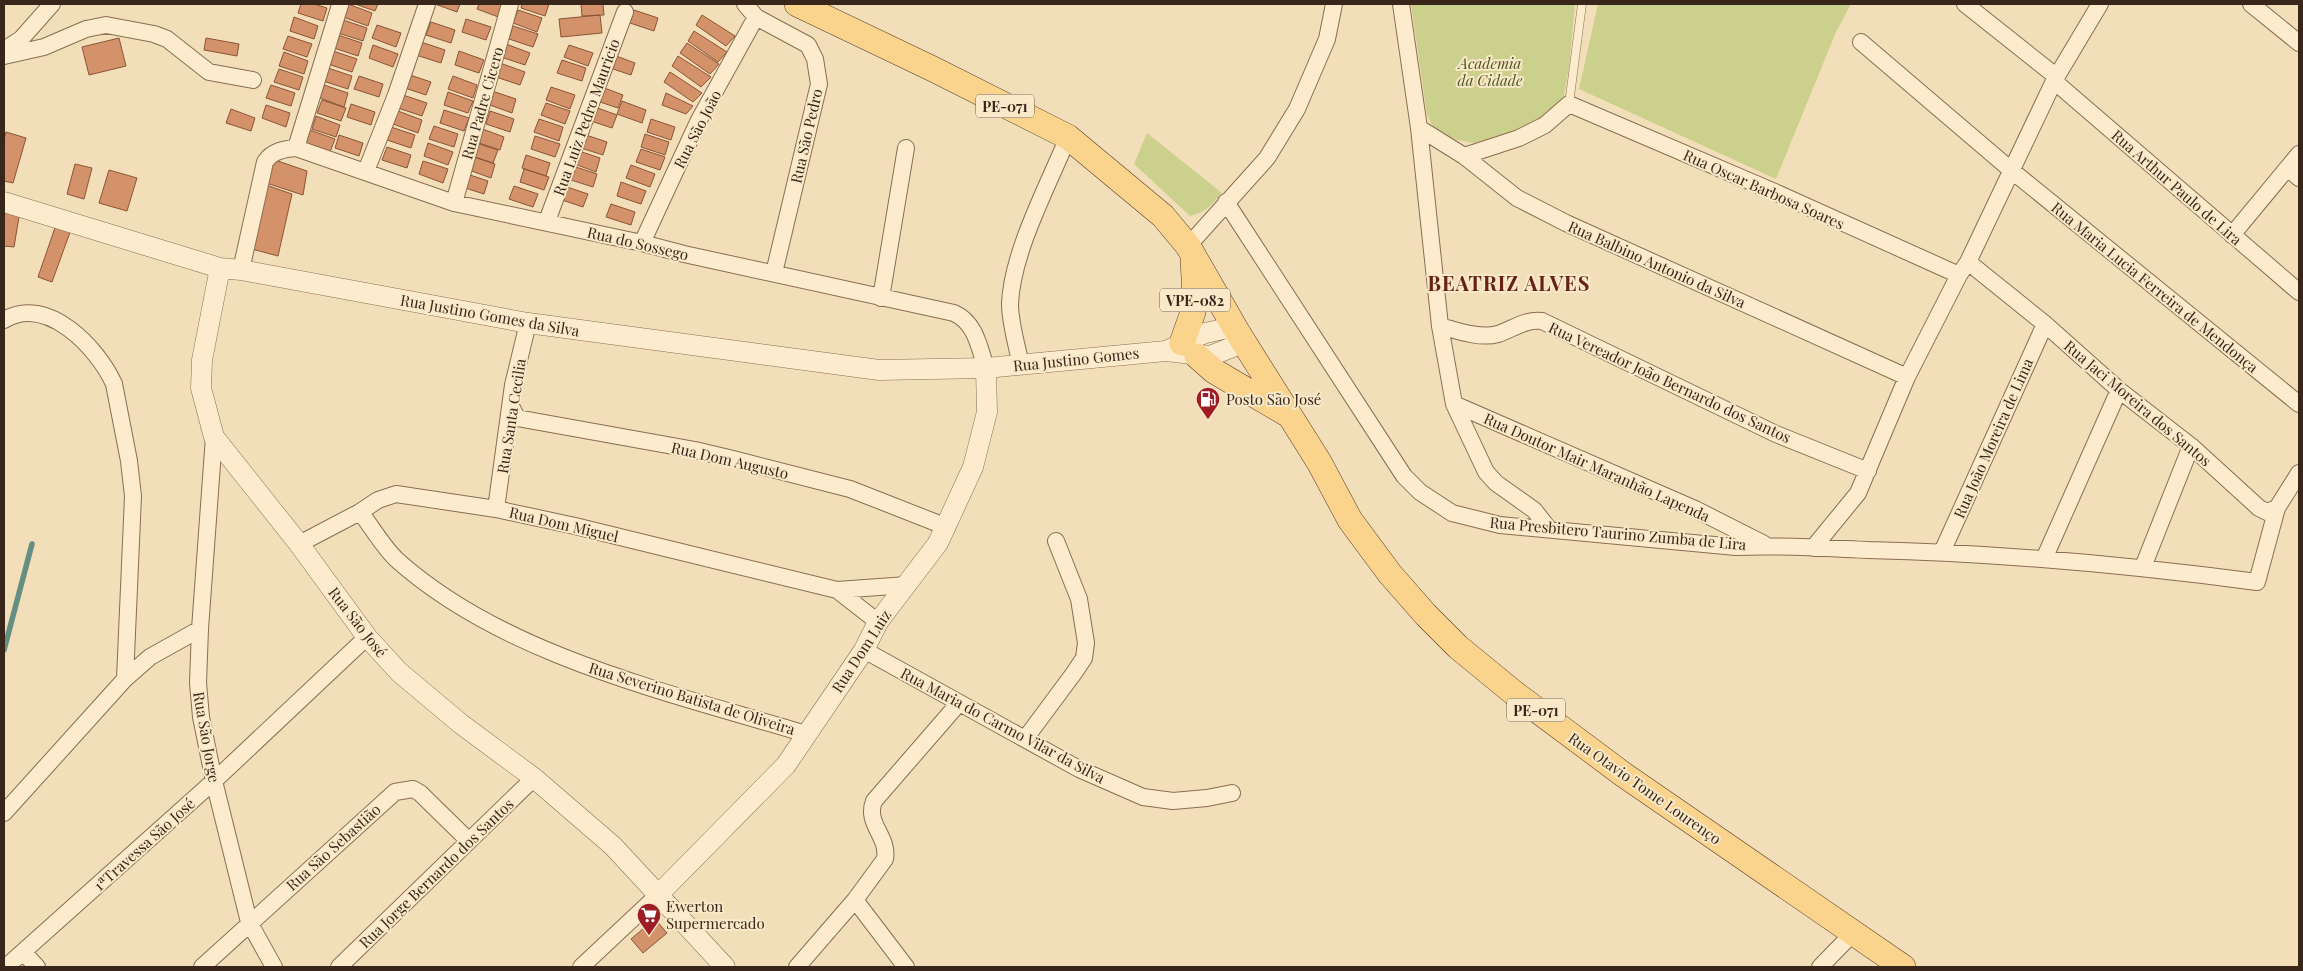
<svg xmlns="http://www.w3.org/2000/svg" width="2303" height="971" viewBox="0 0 2303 971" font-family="'Playfair Display',serif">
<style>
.green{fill:#ccd08d}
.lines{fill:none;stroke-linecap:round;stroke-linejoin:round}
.stream{stroke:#668f83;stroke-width:5.5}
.building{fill:#d4926b;stroke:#8b5436}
.service-casing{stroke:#8a6d52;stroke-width:9}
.minor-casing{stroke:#8a6d52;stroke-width:18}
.tertiary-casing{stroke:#8a6d52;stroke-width:21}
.primary-casing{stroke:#563b28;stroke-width:26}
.service{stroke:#fceccd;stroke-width:8}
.minor{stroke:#fceccd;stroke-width:16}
.tertiary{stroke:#fceccd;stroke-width:20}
.primary{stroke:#fad38c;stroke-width:25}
.labels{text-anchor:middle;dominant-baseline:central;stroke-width:4;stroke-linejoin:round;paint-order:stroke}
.shield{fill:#f9e9c9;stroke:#71604e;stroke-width:1}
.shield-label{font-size:14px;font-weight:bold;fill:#372619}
.park-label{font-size:15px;font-style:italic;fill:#4a551e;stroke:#f9e9c9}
.street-label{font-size:15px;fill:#372619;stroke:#f9e9c9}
.poi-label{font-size:15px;fill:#372619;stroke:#f9e9c9;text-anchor:start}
.district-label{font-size:20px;font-weight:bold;letter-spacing:1px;fill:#682215;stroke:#f9e9c9}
</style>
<rect width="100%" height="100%" fill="#f2deb9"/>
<path class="green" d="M1411,4H1575L1569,67L1563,102L1551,114L1495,142L1474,143L1452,139L1435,130L1427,115Z
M1598,4H1851L1836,32L1776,179L1579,89Z
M1147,133L1222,193C1213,204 1205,213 1190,216L1134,164Z"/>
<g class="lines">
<path class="stream" d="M4,650L32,544"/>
</g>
<path class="building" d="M301,4H314L327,8L323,21L298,13Z
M348,4L372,13L368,26L343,17Z
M355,4H378L375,11Z
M435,4H460L457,12Z
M479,4H503L501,18L477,9Z
M522,4H549L545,16L521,8Z
M581,4H603L604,15L582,16Z
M518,10L542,18L537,32L513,23Z
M634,10L658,18L654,31L630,23Z
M600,15L602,33L561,37L559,19Z
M702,15L735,36L726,46L696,25Z
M294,17L318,26L314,39L290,31Z
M466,19L491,27L486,40L462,32Z
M343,20L367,28L363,41L338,33Z
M431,22L455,30L451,43L426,35Z
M377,25L401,33L396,47L372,38Z
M513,26L538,34L533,47L509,39Z
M694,31L727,52L718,62L688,41Z
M338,35L362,43L358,56L334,48Z
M288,36L312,44L307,57L283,49Z
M119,38L126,66L89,75L82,47Z
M206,38L239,44L237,56L204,50Z
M421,42L445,50L441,63L416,55Z
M687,43L719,64L710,74L680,53Z
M506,44L530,53L525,65L501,57Z
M373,45L398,54L393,67L369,58Z
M569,45L593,53L588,66L564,57Z
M333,51L357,59L352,72L328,64Z
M459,51L484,60L479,73L455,65Z
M284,52L308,61L304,74L279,66Z
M611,54L635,63L631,75L607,67Z
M678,56L711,77L701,87L672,66Z
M562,60L586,68L582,81L557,73Z
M500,63L525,72L520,85L496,77Z
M328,68L352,76L348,89L323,81Z
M279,69L303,77L299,90L274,82Z
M670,72L702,93L693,102L664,82Z
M407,74L431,82L426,95L402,87Z
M359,76L383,84L379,97L354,89Z
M453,76L477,85L473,98L448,89Z
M271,85L295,93L291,106L266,98Z
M324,85L348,93L344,107L320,98Z
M599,86L623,95L618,108L594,100Z
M551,87L575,95L570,109L546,100Z
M492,91L516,99L512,113L487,104Z
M448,92L473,101L468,113L444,105Z
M666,93L693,106L686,114L662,105Z
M403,95L427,103L422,116L398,108Z
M322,100L346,108L341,121L317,113Z
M622,101L646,110L642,123L617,114Z
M546,103L570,111L565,124L541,115Z
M351,104L375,112L371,125L347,117Z
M266,105L290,113L286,127L262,118Z
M592,106L617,115L612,128L588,120Z
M231,109L255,118L251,131L226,123Z
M444,110L469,118L464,131L440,123Z
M398,111L422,120L418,133L393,124Z
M490,111L514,119L510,132L486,124Z
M316,116L340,125L336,137L312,129Z
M539,119L563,127L559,141L534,132Z
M651,119L675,127L671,140L647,132Z
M434,126L458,134L454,147L429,139Z
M391,127L415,135L411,148L387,140Z
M480,128L504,137L500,150L476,142Z
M310,130L335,139L330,152L306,143Z
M6,132L26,138L13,183L4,181V139Z
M583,134L607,142L603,155L578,147Z
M645,134L669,142L665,155L641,147Z
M339,135L363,143L359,156L335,148Z
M535,136L560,144L555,157L531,149Z
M473,142L498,150L493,163L469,155Z
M428,143L453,152L448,165L424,156Z
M387,147L411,155L407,168L382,160Z
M641,149L665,157L660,170L636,162Z
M576,150L600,158L596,172L572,163Z
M526,155L550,163L546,176L522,168Z
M471,156L495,164L491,178L466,169Z
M272,159L307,171L303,195L263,182Z
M423,161L448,169L443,183L419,174Z
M75,164L92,168L84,199L67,194Z
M631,165L655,174L650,187L626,178Z
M573,166L597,174L593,187L568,179Z
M524,169L549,177L544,190L520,182Z
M109,170L137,178L127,211L99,203Z
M464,173L488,181L484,194L459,186Z
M621,182L646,191L641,204L617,196Z
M263,184L292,194L278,256L248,248Z
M514,186L538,194L533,207L509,199Z
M564,186L588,194L583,207L559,199Z
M611,204L635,212L631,225L606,217Z
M4,208L20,211L14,247L4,246Z
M58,219L73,224L52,282L38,277Z
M655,919L667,933L643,953L631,939Z"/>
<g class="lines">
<defs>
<path id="service" d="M1569,104L1582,4"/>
<path id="minor" d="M745,4L756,17L808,45L815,59L819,84L774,273
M1401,4L1419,128L1440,326L1454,404L1486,472L1496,483L1534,510L1549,529
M1965,4L2057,77
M2251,4L2299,43
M1861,42L2011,170L2299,404
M4,50L21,39L52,4
M4,56L44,47L86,29L106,25L154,34L167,39L209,72L253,80
M2054,81L2299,292
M1419,128L1464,156L1517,198L1566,223L1907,377
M296,148L340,5
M1464,156L1519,138L1545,125L1569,104L1777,193L1959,275
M2288,168L2299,178
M366,171L396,95L427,4
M1226,202L1404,476L1420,492L1452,513L1500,525L1736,547C1780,545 1824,548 1868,550C1999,553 2128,565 2257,582L2277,508L2299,473
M454,203L510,4
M547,221L625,12
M2232,235L2299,154
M642,243L699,120L756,17
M1188,246L1267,158L1297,109L1327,39L1334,4
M1968,262L2045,324L2119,390L2191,446L2259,508L2267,512L2277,508
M241,270L265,162C272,151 284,149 296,148L454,203L642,243L684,254L954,313C976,323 979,347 986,368
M881,298L906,148
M4,320C47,294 98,348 114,384L129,461L133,496L125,679
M1440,326C1458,331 1480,339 1498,334C1513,329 1525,319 1542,321L1776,434L1868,471
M1021,365C1017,346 1010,323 1010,304C1012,252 1048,186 1068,137
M1454,404L1695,509L1764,544
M512,408L517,418L695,450L733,459L850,489L947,527
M214,437L200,629L198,683L201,717L214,781L249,922L274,967
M496,509L513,385L528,323
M360,512C372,527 383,547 397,560C504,656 671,693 806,734
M299,544L360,512L378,500L396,494L496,509L575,526L837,590L907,585
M1813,548L1858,493L1907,377L1959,275L1968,262L2054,81L2100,4
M1942,552L2045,324
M2044,559L2119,390
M2143,567L2191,446
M837,590L878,622
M864,650L1079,769L1143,797L1173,801L1207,798L1232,793
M1025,739L1074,673L1084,658L1086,643L1079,599L1056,541
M4,813L125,679L150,657L200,629
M855,900L906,967
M23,952L37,967
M6,967L214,781L367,637
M202,967L395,792L413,789L420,793L469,841
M339,967L534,778
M581,967L659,894
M797,967L855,900L885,859C889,836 865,824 874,801L959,703
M1820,967L1854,932"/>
<path id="tertiary" d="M4,202L220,268L241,270L528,323L879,370L986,368L1166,351L1210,356L1235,346L1238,333L1228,328L1205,333L1166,351
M220,268L202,360L201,388L214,437L299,544L367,637L399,672L461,724L534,778L613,846L725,967
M659,894L786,765L864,650L878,622L938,543L973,467L987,412L986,368"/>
<path id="primary" d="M797,4L933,69L1068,137L1163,216L1188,246L1238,333L1319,462L1350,520L1390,574L1426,615L1458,647L1514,693L1624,775L1903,967
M1182,343L1193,312L1195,296L1193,259
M1197,356L1214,371L1287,414"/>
</defs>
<use href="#service" class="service-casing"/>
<use href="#minor" class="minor-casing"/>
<use href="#tertiary" class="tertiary-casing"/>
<use href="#primary" class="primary-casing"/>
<use href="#service" class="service"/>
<use href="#minor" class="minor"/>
<use href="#tertiary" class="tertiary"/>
<use href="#primary" class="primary"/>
</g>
<defs>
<symbol id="fuel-pin" viewBox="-11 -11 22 30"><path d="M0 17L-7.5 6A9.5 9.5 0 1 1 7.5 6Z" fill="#9e1d24" stroke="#f9e9c9"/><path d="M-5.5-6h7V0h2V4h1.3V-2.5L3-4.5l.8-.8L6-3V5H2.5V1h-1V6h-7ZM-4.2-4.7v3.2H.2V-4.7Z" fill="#fff"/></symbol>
<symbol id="supermarket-pin" viewBox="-11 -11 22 30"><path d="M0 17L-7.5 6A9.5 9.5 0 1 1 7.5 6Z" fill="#9e1d24" stroke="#f9e9c9"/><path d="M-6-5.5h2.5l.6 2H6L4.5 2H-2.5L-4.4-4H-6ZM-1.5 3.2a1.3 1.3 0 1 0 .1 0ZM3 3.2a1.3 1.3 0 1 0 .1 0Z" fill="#fff"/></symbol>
</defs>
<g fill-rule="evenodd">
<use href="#fuel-pin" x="1194" y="385" width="28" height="38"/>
<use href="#supermarket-pin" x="635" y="901" width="28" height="38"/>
</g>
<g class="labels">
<g class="shield">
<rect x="976" y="94.5" width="58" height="23" rx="4"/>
<rect x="1160" y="288.5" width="70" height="23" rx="4"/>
<rect x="1507" y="698.5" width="58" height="23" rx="4"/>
</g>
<g class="shield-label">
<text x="1005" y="106">PE-071</text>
<text x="1195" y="300">VPE-082</text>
<text x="1536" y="710">PE-071</text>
</g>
<g class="park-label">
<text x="1490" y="63">Academia<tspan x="1490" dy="17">da Cidade</tspan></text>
</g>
<g class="street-label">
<text transform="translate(482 103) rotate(-74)">Rua Padre Cicero</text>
<text transform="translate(586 117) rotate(-70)">Rua Luiz Pedro Mauricio</text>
<text transform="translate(697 129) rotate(-63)">Rua São João</text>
<text transform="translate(806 136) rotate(-77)">Rua São Pedro</text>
<text transform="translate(2177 187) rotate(41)">Rua Arthur Paulo de Lira</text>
<text transform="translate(1764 189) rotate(24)">Rua Oscar Barbosa Soares</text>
<text transform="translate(638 243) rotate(13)">Rua do Sossego</text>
<text transform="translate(1657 264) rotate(24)">Rua Balbino Antonio da Silva</text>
<text transform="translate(2155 287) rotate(39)">Rua Maria Lucia Ferreira de Mendonça</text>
<text transform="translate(490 315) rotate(10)">Rua Justino Gomes da Silva</text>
<text transform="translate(1076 359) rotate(-6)">Rua Justino Gomes</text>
<text transform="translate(1670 382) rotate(25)">Rua Vereador João Bernardo dos Santos</text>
<text transform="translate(2138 403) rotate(40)">Rua Jaci Moreira dos Santos</text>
<text transform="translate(511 416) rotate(-81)">Rua Santa Cecilia</text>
<text transform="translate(1993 438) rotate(-66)">Rua João Moreira de Lima</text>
<text transform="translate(730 460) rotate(13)">Rua Dom Augusto</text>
<text transform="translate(1597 467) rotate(24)">Rua Doutor Mair Maranhão Lapenda</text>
<text transform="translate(564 524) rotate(13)">Rua Dom Miguel</text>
<text transform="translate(1618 533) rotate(5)">Rua Presbitero Taurino Zumba de Lira</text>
<text transform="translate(358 622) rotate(52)">Rua São José</text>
<text transform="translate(861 651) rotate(-57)">Rua Dom Luiz</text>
<text transform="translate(692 698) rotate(17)">Rua Severino Batista de Oliveira</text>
<text transform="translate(1003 725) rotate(28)">Rua Maria do Carmo Vilar da Silva</text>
<text transform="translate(207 737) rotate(80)">Rua São Jorge</text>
<text transform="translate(1645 788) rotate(35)">Rua Otavio Tome Lourenço</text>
<text transform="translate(144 844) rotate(-42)">1ªTravessa São José</text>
<text transform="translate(333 847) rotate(-42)">Rua São Sebastião</text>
<text transform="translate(436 873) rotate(-44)">Rua Jorge Bernardo dos Santos</text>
</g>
<g class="poi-label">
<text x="1226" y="399">Posto São José</text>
<text x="666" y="906">Ewerton<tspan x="666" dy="17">Supermercado</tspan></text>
</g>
<g class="district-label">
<text x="1509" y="282">BEATRIZ ALVES</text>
</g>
</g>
<rect width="2303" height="971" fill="none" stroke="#372619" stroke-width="10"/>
</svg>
